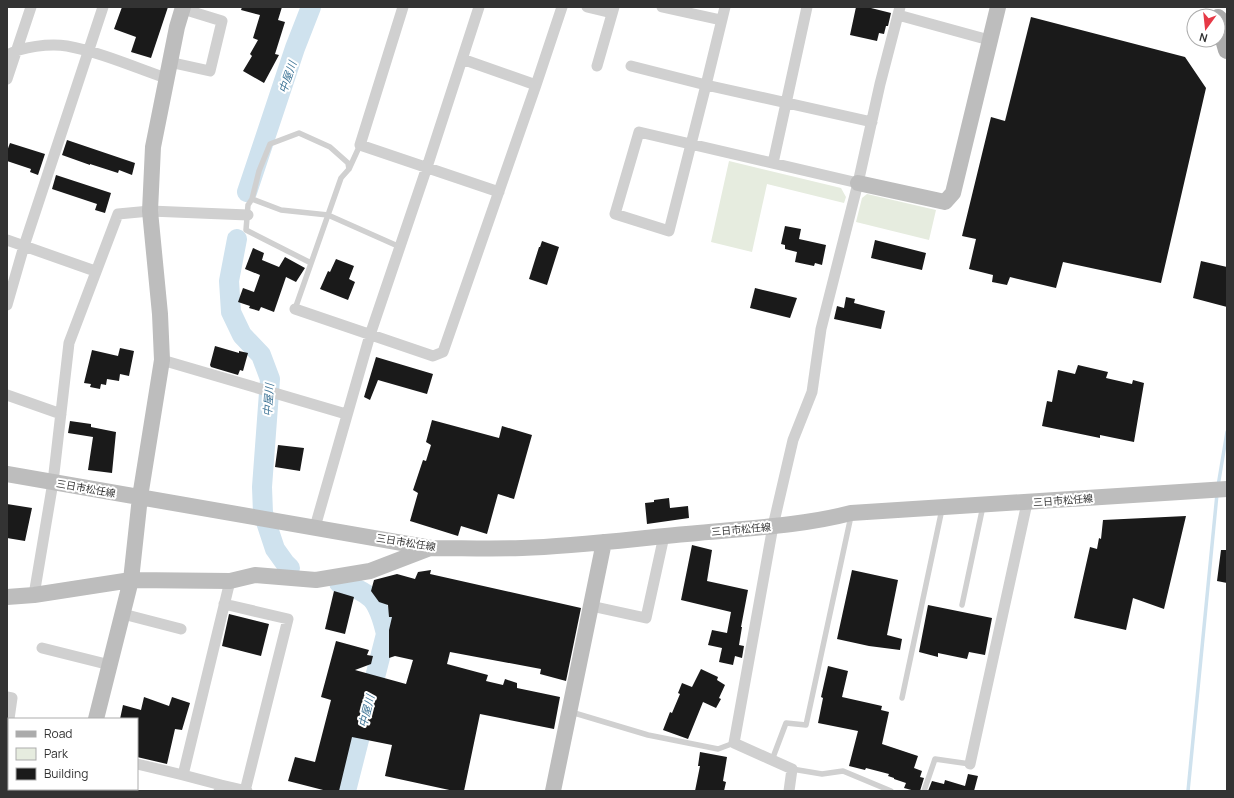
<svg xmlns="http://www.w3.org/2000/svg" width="1234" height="798" viewBox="0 0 1234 798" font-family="Manrope,'Noto Sans JP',sans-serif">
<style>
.green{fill:#e6ecdf}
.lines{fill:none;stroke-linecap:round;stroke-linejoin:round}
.stream{stroke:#cfe2ee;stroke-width:3.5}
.river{stroke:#cfe2ee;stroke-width:20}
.building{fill:#1a1a1a}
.lane{stroke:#d0d0d0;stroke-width:5.5}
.street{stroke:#d0d0d0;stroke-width:11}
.secondary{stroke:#bdbdbd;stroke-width:16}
.primary{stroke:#ababab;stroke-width:18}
.labels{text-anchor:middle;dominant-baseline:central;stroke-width:4;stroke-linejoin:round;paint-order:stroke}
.street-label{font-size:10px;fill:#333;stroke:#fff}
.water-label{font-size:11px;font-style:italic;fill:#3f7597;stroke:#fff}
</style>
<rect width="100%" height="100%" fill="#fff"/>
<path class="green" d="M729,161L841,188L846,197L844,203L767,184L752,252L711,242Z
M867,194L936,210L929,240L856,222L862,198Z"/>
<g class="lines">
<path class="stream" d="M1218,486L1227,432
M1188,791L1217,494"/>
<path class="river" d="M247,192L295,48L311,7
M237,239L229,281L231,312L242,335L261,355L270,379L262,487L263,513L275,549L285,563L290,568
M339,583C372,592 378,600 386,634L346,791"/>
</g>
<path class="building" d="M122,7H168L151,58L131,52L136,37L114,29Z
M242,7H282L278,20L285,22L275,54L279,55L264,83L243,71L252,56L250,54L258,40L253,38L260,15L241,10Z
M856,7H867L891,13L888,26H886L884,34L879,33L877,41L850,35Z
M1031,17L1185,57L1206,88L1161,283L1063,262L1056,288L1010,277L1007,285L992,282L993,275L969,269L976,239L962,236L991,117L1005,121Z
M67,140L135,163L132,175L119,170L118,173L90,164V165L62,155Z
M10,143L45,154L38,175L30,172L31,169L7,161V151Z
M56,175L111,193L105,213L95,210L97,204L52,189Z
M785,226L801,229L799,239L826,245L822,265L815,263L814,266L795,262L797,252L785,249V245L781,244Z
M875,240L926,253L922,270L871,258Z
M542,241L559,247L547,285L529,279L539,247H540Z
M253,248L264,253L262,260L279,267L285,257L305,268L296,282L286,277L274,312L261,307L259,311L249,308L250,306L238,302L243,288L254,292L260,275L245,269Z
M336,259L354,266L349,279L355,282L348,300L320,289L328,271L330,272Z
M1201,261L1227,267V307L1193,298Z
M755,288L797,298L790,318L750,308Z
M846,297L855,299L854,303L885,311L881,329L834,319L837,306L844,308Z
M215,346L239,353V351L248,353L243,371L240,370L238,375L211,367L210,365Z
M120,348L134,351L129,376L120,374L119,381L107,379L106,385L101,384L100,389L90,387L91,384L84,383L92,350L118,356Z
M376,357L433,374L427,394L378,380L370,400L364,397Z
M1078,365L1108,372L1106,378L1132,384L1133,380L1144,383L1134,442L1100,435V438L1042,426L1047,401L1052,402L1058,370L1075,374Z
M432,420L499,438L502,426L532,435L514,499L498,494L487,534L461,526L458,536L410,521L418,493L413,490L423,460L426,461L431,445L426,442Z
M70,421L91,424V427L116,432L112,473L88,470L93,437L68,433Z
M278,445L304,448L300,471L275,467Z
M669,498L670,508L688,506L689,518L647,524L645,503L654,502V500Z
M7,504L32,508L25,541L7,538Z
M1186,516L1164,609L1133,598L1126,630L1074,618L1090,547L1097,549L1099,538L1101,539L1103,520Z
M692,545L712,550L707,581L748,590L741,627H742L739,645L744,646L742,658L735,656L733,665L719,662L722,648L708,645L712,630L727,633L731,612L681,600Z
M1221,550H1227V583L1217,581Z
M431,570L430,574L581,608L566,681L540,674L541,669L450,652L447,664L488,675L486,681L503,685L505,679L517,683V688L560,697L554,729L480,714L464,791H454L385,776L392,745L352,737L339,791H327L288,781L295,757L315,762L331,700L321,697L336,641L369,650L367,655L373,656L371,664L355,670L406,684L413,660L395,656L389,658V630L392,617H389L388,605L379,602L371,591L374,580L397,574L415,579L418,572Z
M852,570L898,580L887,635L902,639L900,650L869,646L837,639Z
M334,591L354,597L345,634L325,629Z
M928,605L992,618L985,655L969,652L967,659L938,653V657L919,652Z
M229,614L269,624L261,656L222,646Z
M828,666L848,671L842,697L882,706L881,710L889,712L882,744L918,756L914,768L922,771L920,777L924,778L920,791H915L904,788L906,783L894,779V778L888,776L889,774L866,768L865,770L849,766L858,731L818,723L823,698L821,697Z
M701,669L718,677L717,680L725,685L719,698L721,699L716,708L703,702L688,739L663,730L670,712L672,713L680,694L678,693L682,683L692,687Z
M144,697L169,706L172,697L190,703L182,730L175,729L167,764L137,757V719H120L123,705L141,710Z
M700,752L727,757L723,781L726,782L724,791H695L700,766H698Z
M968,774L978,776L974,791H928L932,781L944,784L945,780L965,786Z"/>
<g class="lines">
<path class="lane" d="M349,169L348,163L330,147L299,133L270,144L259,171L252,199L281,210L328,215L400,247
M252,199L248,205L246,230L311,263
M295,309L341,178L349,169L360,145
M962,605L983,506
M902,698L942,509
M571,712L648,735L718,749L734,743
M772,760L786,723L806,725L851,516
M792,769L822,774L843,771L891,791
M924,791L935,759L970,764"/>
<path class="street" d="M403,7L360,145L499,192
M587,7L612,13
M662,7L721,20
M725,7L706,85L872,122
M898,15L989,40
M7,55C22,47 49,43 67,46C100,52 134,67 166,78
M462,59L536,85
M169,62L210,71L222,21L183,9
M597,66L614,7
M631,66L706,85L669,231L615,214L639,132C712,149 785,166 858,183
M7,79L31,7
M773,163L807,7
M7,240L95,271
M7,305L24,246L103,7
M295,309L433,356L443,352L536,85L562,7
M162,360L346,414
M7,395L61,414
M315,527L370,335L427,167L479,7
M34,595L53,482L69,343L118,214L150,211L248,215
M224,604L288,619L245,791
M591,606L646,618L664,536
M123,614L181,629
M42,648L110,665
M7,697L12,698L9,719
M7,735L9,721
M137,764L183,775L230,581
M970,764L1027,503
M183,775L221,785L219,791
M221,785L247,791
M789,791L792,769L734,743L773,526L793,440L812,392L821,329L858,183L880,84L900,7"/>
<path class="secondary" d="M858,183L945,202L953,193L998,7
M7,474L431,548C461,548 492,549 522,548C581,546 639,538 698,533C749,528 801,526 851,513L1227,489
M7,597L34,595L131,580L230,581L255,575L316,580L370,571L430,548
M96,719L131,580L140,497L162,360L160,314L150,211L153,147L177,27L183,7
M69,791L70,789
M553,791L604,542"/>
<path class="primary" d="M1218,18L1227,50"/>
</g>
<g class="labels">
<g class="street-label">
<text transform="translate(86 488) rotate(10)">三日市松任線</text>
<text transform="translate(1063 500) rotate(-4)">三日市松任線</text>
<text transform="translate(741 529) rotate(-5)">三日市松任線</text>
<text transform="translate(406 542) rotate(9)">三日市松任線</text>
</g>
<g class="water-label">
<text transform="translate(287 77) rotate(-71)">中屋川</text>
<text transform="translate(268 400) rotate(-86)">中屋川</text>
<text transform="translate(366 711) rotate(-76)">中屋川</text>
</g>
</g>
<rect width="1234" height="798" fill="none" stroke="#333333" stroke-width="16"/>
<rect x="8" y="718" width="130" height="72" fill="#ffffff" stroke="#adadad"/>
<rect x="16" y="731" width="20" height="6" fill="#ababab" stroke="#adadad"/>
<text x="44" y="738" font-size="12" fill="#333333">Road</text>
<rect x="16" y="748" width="20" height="12" fill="#e6ecdf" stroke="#adadad"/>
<text x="44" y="758" font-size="12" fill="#333333">Park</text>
<rect x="16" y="768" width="20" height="12" fill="#1a1a1a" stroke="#adadad"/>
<text x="44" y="778" font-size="12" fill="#333333">Building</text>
<g transform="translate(1206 28) rotate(195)"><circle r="19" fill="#ffffff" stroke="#adadad"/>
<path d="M0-3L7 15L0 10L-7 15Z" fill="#e63946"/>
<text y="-6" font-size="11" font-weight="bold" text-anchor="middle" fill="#333333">N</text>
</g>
</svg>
